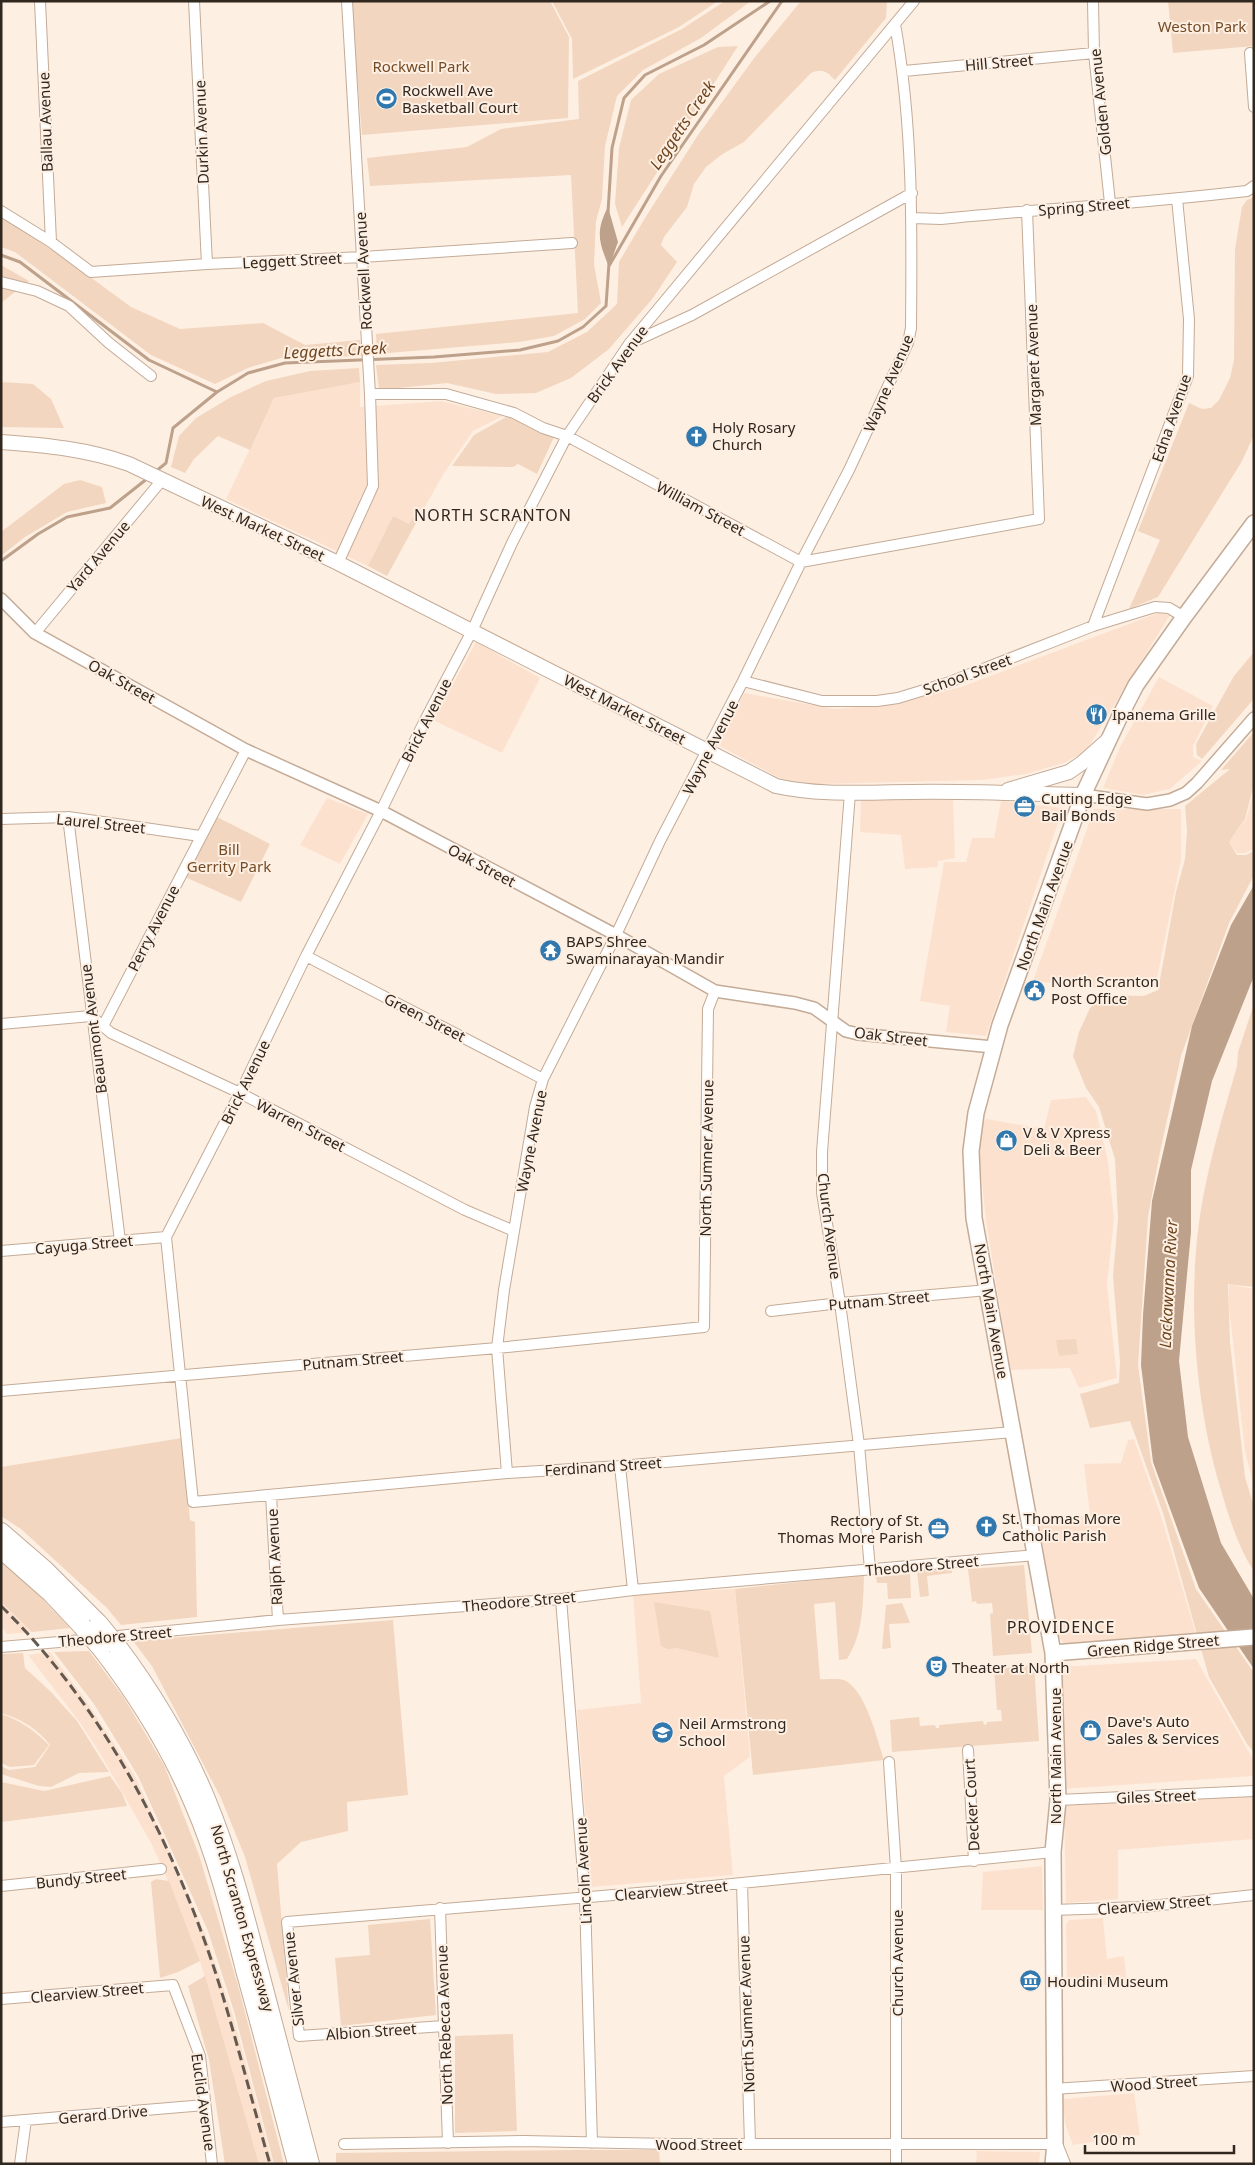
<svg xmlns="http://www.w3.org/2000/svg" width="1255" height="2165" viewBox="0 0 1255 2165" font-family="'Noto Sans',sans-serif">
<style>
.built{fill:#fce2ce}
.green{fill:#f2d6bf}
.water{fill:#bda18a}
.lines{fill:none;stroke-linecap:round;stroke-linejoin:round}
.stream{stroke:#bda18a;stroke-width:3}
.minor-casing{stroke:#c3ab97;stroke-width:12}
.tertiary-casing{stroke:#c3ab97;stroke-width:14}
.secondary-casing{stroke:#c3ab97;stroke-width:16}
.primary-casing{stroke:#c3ab97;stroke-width:18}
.motorway-casing{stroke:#c3ab97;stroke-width:20}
.minor{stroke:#fff;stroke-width:10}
.tertiary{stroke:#fff;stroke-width:11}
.secondary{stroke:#fff;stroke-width:14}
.primary{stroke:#fff;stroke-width:15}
.motorway{stroke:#fff;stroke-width:18}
.rail{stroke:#635950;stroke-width:3;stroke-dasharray:10 5;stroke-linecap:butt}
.motorway-bridge-casing{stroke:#c3ab97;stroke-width:20;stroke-linecap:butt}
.motorway-bridge{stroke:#fff;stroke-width:18}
.labels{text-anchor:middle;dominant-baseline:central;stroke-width:4;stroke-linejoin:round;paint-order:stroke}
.park-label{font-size:15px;fill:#734b25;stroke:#feefe3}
.street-label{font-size:15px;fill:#30271f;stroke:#feefe3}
.poi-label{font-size:15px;fill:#30271f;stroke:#feefe3;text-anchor:start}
.water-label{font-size:16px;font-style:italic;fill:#6d451f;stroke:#feefe3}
.neighbourhood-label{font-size:16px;letter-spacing:1px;fill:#30271f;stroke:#feefe3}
</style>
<rect width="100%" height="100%" fill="#feefe3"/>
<path class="built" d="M360,382V407L441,401L503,416L473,431L444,473L422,512L418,509L409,524L393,516L368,566L226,499L274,398Z
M1158,613L1170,615L1086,751L1064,763L1026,774L983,780L821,784L785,781L718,745L744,693L836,709L897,703L961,687Z
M476,642L540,678L502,753L433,720Z
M1159,677L1213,706L1193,746V757L1202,761L1170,789L1143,795L1103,788L1120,747Z
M1254,791V849L1245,853H1237L1229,842L1246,819Z
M953,797L955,858L938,861V867L905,869L901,835L860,832L861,799Z
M327,798L368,814L340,864L300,845Z
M1001,801L1063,808L986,1036L946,1032L950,1006L920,1001L944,862H966L972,838H994Z
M1094,809H1181V860L1155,988L1110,989L1033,981Z
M1086,1097L1096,1111L1108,1161L1114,1219L1107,1284L1117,1378L1079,1388L1070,1368L1010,1370L986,1221L979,1154L982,1122L987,1119L1044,1129L1051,1100Z
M1229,1284L1254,1289V1486L1245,1452L1229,1306Z
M1134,1439L1161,1516L1196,1634L1066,1646L1056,1634L1053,1625L1038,1521L1090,1515L1084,1464L1121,1463L1128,1440Z
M735,1589L750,1757L724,1776L733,1875L591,1887L577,1710L641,1703L633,1594Z
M1,1602L32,1632L7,1634L1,1626Z
M50,1652L85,1699L135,1776L172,1857L206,1936L232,2012L273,2164H259L200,1961L170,1885L151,1843L101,1755L81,1724L28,1655Z
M1196,1659L1254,1761V1776L1063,1789L1059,1667Z
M1254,1796V1839L1118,1850V1899L1066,1903L1064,1805Z
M1042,1866L1043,1910H981L983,1872Z
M1103,1918L1107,1959L1124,1956L1127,1984L1067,1987L1066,1924L1070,1920Z
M1134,2093L1140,2135L1073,2145L1065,2123L1062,2099Z
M977,2151L1040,2152L1039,2164H976Z"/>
<path class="green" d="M351,1H550L569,37L568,118L362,135Z
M552,1H718L679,27L573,79L572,39Z
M725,1H751L701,38L643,70L617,96L605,146L602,199L596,221L594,264L601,303L585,319L554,336L519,342L377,354L376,334L578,313L571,175L370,186L367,158L467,147L501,129L579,119L578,81L682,29Z
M801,1H887L886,18L835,80C827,72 823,68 811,73L744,142L721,155L706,167L694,184L687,207L664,237L661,245L677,262L653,298L609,349L571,378L536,393L496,394L447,383L379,390L376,365L431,363L548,352L587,332L617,304L619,262L645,218L698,135L755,57Z
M1168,1H1254V46L1173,53Z
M738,46L622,227L615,204L619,148L631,100L659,74L718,47Z
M1254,197V435L1242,461L1158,597L1129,609L1160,540L1138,531L1189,403L1202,409L1211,408L1219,400L1230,378L1234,360L1235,249L1242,207L1247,200Z
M1,217L63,257L131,307L180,329L263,323L305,345L360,340L363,356L281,358L248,368L215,384L151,355L15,252L1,247Z
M1,265L29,281L1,303Z
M359,368L360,382L274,398L250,450L218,436L194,459L185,473L171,467L179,436L196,418L231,397L266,381L310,371Z
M1,382L33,384L51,399L64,428L1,427Z
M508,416L554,437L537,474L518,464L513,467L452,466L474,435Z
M80,480L102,487L106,503L67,512L25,537L1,556V532L64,484Z
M418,509L422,512L387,576L368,566L393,516L409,524Z
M1254,652V696L1252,701L1202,759L1197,755L1196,744L1234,676Z
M1254,732V784L1245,819L1229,842L1237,855H1246L1254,851V875L1229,923L1181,1056L1159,1157L1148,1217L1138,1365L1151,1462L1196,1589L1254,1673V1752L1247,1744L1209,1677L1163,1513L1130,1421L1090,1428L1080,1394L1119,1383L1120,1362L1113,1276L1118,1219L1115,1159L1099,1107L1086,1088L1073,1056L1079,1032L1090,1008L1106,995L1144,996L1158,990L1176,892L1185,859L1187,831L1185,806L1230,769L1221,770Z
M217,817L270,844L241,902L185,877Z
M1254,1004V1287L1228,1284L1230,1342L1245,1477L1254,1507V1571C1238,1548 1228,1514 1220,1487C1193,1396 1185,1277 1206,1183C1214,1144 1226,1105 1237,1066L1238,1052Z
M1076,1339L1078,1354L1059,1356L1056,1340Z
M182,1438L190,1520L195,1522L197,1617L121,1625L107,1608L21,1529L1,1516V1467Z
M1,1561L29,1585L70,1628L32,1632L1,1602Z
M1024,1565L1032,1653L993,1656L990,1614L993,1613L992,1603L977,1604L976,1601L972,1602L968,1569Z
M952,1569V1573L927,1576L929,1596L920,1597L917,1572Z
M910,1574L911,1598L888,1599L887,1583H877L876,1577Z
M864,1575C863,1605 863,1634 847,1659L839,1660L835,1602L814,1604L820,1679C827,1680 837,1678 844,1680C866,1690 877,1739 884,1760L753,1775L735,1589Z
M654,1602L710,1611L719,1658L677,1648L668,1649L661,1646Z
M902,1603L910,1623L889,1624L891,1648L882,1649L886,1605Z
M393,1620L408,1795L347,1802L348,1831L301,1842L277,1864L289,2011L245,1857L221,1798L152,1666L133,1641Z
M89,1651L124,1698L164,1765L199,1855L239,1989L284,2164H274L234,2011L208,1931L138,1776L94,1704L54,1652Z
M23,1653L25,1668L50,1691L77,1721L109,1772L79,1773L51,1787L39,1786L1,1774V1766L9,1770L35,1767L50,1745C39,1730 20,1718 1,1713V1654Z
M1034,1665L1039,1741L892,1752L890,1720L919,1717L920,1726L935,1725L936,1728H939V1725L983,1721L984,1725L987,1724V1722L1002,1721L1001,1710H997L994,1669Z
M1,1714C19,1719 36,1732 49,1745L34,1765L10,1767L1,1763Z
M110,1776L122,1793L127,1806L1,1822V1782L44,1791Z
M156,1879L169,1881L200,1961L178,1972L160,1978L151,1882Z
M430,1919L436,2015L341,2026L335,1958L370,1955L368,1925Z
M205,1976L259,2164H225L209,2060L188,1986Z
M513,2034L517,2131L455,2133V2036Z
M578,2150H659L660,2164H336V2153Z"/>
<path class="water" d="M608,207L618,242L609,267C599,242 595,232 608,207Z
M1254,885V976L1212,1081L1191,1170V1232L1179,1361L1188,1437L1221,1543L1254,1599V1669L1199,1588L1153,1462L1141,1365L1143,1315L1152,1201L1192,1026L1231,925Z"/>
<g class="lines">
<path class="stream" d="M608,212L612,148L624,98L645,75L704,45L770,1
M1,255L20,262L149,360L217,392
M609,266L661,176L782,1
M155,472L166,463L173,428L217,392L248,373L285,363L434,357L520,350L558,341L583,327L606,306L609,263
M1,561L38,534L67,517L110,508L148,478"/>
<defs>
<path id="minor" d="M40,1L51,242
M194,1L207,264
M914,1L629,344L567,436L512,543L472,631L424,722L381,811L306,956L240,1093L166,1237L193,1502L507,1473L620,1466L1013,1432
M1093,1L1094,53L1110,203
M1250,53L1254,107
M904,71L1094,53
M1,211L51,242L91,272L207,264L363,257L572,243
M912,218L941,219C1043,209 1145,203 1247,191L1254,186
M1,282L37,291L69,306L109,343L151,376
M633,342L692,315L912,193
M370,394H446L514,413L543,428L567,436L801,562L1039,519L1027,210
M338,563L373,486L370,394L347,1
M1093,626L1188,376L1189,319L1177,199
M35,633L162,480
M743,681L822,701H877L898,698L947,683L1093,626L1155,607L1169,608L1184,617
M850,793L822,1152V1193L840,1303L859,1445L870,1569
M68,817L120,1241
M1,819L68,817L200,836
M306,956L543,1079
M1,1024L91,1016L111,1033L240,1093L465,1210L514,1231
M103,1026L246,750
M1,1251L166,1237
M771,1311L840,1303L988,1290
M1,1391L497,1348L704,1327L708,1009L715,991
M620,1466L633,1590
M507,1473L497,1348L504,1290L535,1107L543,1079L616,935L660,841L743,681L801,562L849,470L908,343L911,328C912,226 913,124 895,24
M271,1495L278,1620
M561,1599L585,1898L592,2143
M108,1637L278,1620L561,1599L633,1590L1036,1555
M1,1647L94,1639
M968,1750L974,1861
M889,1762L896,1869V2164
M1058,1800L1254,1791
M742,1884L750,2143
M1,1886L161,1869
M440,1908L448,2143
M1053,1910L1142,1907L1254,1895
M1,1999L173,1985L200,2056L212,2164
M444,2026L299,2036L287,1922L662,1891L1053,1852
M1053,2089L1254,2076
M1,2122L205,2105
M344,2144L524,2141L671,2144H1055
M20,2164L26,2120"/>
<path id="tertiary" d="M1,599L35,633L246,750L381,811L616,935L715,991L795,1003L814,1008L846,1031L858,1034L993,1047
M1083,795L1147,804L1170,800L1186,793L1197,783L1254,718"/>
<path id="secondary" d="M1,442C45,445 87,449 129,464L338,563L776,786C821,796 866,792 912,792C969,791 1026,794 1083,795
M1008,790L1069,772L1082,763L1108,740
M1055,2144L1063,2164"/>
<path id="primary" d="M1053,1653L1254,1637
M1053,2164L1055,2144L1053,1852L1058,1800L1053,1653L974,1218L971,1151L976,1113L1000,1025L1083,795L1119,718L1136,685L1184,617L1254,523"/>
<path id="motorway" d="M1,1532L45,1570L99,1624
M1,1549L51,1593L82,1626
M117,1646C153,1694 183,1744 206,1799C229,1854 244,1912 259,1970C276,2034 293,2099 310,2164
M101,1648C138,1696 170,1747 194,1804C217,1857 231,1914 245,1970C263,2034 280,2099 297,2164"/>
</defs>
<use href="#minor" class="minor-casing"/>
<use href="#tertiary" class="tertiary-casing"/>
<use href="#secondary" class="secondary-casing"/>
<use href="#primary" class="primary-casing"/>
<use href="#motorway" class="motorway-casing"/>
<use href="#minor" class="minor"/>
<use href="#tertiary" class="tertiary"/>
<use href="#secondary" class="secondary"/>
<use href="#primary" class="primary"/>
<use href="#motorway" class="motorway"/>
<path class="rail" d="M1,1606C101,1704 170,1836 214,1968C235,2032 251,2099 270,2164"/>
<defs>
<path id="motorway-bridge" d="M99,1624L117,1646
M82,1626L101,1648"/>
</defs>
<use href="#motorway-bridge" class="motorway-bridge-casing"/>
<use href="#motorway-bridge" class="motorway-bridge"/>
</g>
<defs>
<symbol id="stadium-disc" viewBox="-11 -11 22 22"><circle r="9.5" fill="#3078ad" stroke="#feefe3"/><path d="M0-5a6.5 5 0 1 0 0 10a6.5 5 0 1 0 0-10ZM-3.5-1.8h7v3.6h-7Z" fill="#fff"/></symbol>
<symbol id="church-disc" viewBox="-11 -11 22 22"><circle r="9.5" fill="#3078ad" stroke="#feefe3"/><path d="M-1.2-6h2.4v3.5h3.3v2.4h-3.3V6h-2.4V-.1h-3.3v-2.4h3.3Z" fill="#fff"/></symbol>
<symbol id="restaurant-disc" viewBox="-11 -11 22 22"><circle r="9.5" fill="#3078ad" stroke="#feefe3"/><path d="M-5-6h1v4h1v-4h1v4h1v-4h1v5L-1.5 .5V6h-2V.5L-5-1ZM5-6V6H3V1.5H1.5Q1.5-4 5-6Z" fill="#fff"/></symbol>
<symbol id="office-disc" viewBox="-11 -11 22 22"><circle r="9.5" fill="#3078ad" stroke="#feefe3"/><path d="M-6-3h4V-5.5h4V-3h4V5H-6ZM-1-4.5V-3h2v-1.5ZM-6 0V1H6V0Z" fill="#fff"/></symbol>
<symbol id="temple-disc" viewBox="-11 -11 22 22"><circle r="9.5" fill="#3078ad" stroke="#feefe3"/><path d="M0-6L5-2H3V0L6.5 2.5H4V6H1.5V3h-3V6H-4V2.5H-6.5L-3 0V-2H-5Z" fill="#fff"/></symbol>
<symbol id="civic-disc" viewBox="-11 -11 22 22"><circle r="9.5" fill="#3078ad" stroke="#feefe3"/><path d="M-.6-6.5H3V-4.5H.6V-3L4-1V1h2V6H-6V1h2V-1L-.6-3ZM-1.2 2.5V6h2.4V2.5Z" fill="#fff"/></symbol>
<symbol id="shop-disc" viewBox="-11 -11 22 22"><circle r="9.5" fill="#3078ad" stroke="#feefe3"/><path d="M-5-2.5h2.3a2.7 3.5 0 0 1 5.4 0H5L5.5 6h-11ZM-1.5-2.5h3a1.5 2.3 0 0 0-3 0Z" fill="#fff"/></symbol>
<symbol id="theatre-disc" viewBox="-11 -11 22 22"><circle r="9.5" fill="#3078ad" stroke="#feefe3"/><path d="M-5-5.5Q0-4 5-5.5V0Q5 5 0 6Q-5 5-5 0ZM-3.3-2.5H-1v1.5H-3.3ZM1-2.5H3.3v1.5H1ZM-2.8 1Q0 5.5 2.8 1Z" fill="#fff"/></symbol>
<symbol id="school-disc" viewBox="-11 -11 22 22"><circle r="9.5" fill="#3078ad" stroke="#feefe3"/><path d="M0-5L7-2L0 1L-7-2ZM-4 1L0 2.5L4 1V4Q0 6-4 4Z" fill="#fff"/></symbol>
<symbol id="museum-disc" viewBox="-11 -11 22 22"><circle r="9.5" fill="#3078ad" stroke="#feefe3"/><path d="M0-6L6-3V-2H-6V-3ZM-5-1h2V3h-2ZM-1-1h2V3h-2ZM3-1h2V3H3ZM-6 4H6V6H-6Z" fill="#fff"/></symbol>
</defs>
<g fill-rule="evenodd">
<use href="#stadium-disc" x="374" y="86" width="25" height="25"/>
<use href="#church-disc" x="684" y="424" width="25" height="25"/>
<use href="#restaurant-disc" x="1084" y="702" width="25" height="25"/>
<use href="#office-disc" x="1012" y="794" width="25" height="25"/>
<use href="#temple-disc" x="538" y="938" width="25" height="25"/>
<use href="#civic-disc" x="1022" y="978" width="25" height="25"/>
<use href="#shop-disc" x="994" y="1128" width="25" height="25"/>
<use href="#church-disc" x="974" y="1514" width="25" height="25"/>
<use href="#office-disc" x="926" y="1516" width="25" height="25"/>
<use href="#theatre-disc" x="924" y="1654" width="25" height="25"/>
<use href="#shop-disc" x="1078" y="1718" width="25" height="25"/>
<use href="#school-disc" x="650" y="1720" width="25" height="25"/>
<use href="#museum-disc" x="1018" y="1968" width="25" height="25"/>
</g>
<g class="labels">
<g class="park-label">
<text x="1202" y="26">Weston Park</text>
<text x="421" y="66">Rockwell Park</text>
<text x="229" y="849">Bill<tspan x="229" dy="17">Gerrity Park</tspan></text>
</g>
<g class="street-label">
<text transform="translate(999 62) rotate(-5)">Hill Street</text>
<text transform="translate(1100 102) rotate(-96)">Golden Avenue</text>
<text transform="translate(45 122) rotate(-92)">Ballau Avenue</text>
<text transform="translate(201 132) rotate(-92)">Durkin Avenue</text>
<text transform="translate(1084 206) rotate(-5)">Spring Street</text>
<text transform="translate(292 260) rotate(-3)">Leggett Street</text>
<text transform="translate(363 271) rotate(-93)">Rockwell Avenue</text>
<text transform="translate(617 364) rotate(-54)">Brick Avenue</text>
<text transform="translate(1033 365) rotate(-92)">Margaret Avenue</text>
<text transform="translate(888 383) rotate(-67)">Wayne Avenue</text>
<text transform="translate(1171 418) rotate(-71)">Edna Avenue</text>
<text transform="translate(701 508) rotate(28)">William Street</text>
<text transform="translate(263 528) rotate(25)">West Market Street</text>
<text transform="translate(98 556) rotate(-50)">Yard Avenue</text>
<text transform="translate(967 674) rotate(-20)">School Street</text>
<text transform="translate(122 681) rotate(29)">Oak Street</text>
<text transform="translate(625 709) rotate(27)">West Market Street</text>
<text transform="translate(426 720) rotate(-63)">Brick Avenue</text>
<text transform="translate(710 747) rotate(-63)">Wayne Avenue</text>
<text transform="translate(101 823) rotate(6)">Laurel Street</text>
<text transform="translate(482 865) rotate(28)">Oak Street</text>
<text transform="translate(1044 905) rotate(-70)">North Main Avenue</text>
<text transform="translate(153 928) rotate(-63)">Perry Avenue</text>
<text transform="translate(425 1017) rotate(27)">Green Street</text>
<text transform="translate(93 1029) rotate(-97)">Beaumont Avenue</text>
<text transform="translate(891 1036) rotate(7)">Oak Street</text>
<text transform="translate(245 1082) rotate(-64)">Brick Avenue</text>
<text transform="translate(301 1125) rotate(27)">Warren Street</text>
<text transform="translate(531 1141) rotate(-79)">Wayne Avenue</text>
<text transform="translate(706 1158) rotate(-89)">North Sumner Avenue</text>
<text transform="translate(830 1226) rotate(83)">Church Avenue</text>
<text transform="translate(84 1244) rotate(-5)">Cayuga Street</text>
<text transform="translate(879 1300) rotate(-5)">Putnam Street</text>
<text transform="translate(992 1311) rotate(80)">North Main Avenue</text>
<text transform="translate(353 1360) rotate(-5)">Putnam Street</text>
<text transform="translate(603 1466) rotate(-4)">Ferdinand Street</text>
<text transform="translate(274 1557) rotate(-93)">Ralph Avenue</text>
<text transform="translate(922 1565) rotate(-5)">Theodore Street</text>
<text transform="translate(519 1601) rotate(-5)">Theodore Street</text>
<text transform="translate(115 1636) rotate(-5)">Theodore Street</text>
<text transform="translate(1153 1645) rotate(-5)">Green Ridge Street</text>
<text transform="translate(1055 1756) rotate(-90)">North Main Avenue</text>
<text transform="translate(1156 1796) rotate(-2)">Giles Street</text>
<text transform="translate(971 1805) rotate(-93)">Decker Court</text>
<text transform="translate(583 1871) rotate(-93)">Lincoln Avenue</text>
<text transform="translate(81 1878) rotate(-6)">Bundy Street</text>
<text transform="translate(671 1890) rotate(-5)">Clearview Street</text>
<text transform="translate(1154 1904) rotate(-5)">Clearview Street</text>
<text transform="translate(243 1918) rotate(74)">North Scranton Expressway</text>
<text transform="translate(897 1963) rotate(-90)">Church Avenue</text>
<text transform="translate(293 1979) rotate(-96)">Silver Avenue</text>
<text transform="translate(87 1992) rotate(-5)">Clearview Street</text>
<text transform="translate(746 2014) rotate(-92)">North Sumner Avenue</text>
<text transform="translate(444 2025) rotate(-92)">North Rebecca Avenue</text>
<text transform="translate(371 2031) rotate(-4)">Albion Street</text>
<text transform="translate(1154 2083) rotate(-4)">Wood Street</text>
<text transform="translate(204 2102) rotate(82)">Euclid Avenue</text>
<text transform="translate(103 2114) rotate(-5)">Gerard Drive</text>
<text x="699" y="2144">Wood Street</text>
</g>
<g class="poi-label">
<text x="402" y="90">Rockwell Ave<tspan x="402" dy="17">Basketball Court</tspan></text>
<text x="712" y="427">Holy Rosary<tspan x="712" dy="17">Church</tspan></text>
<text x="1112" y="714">Ipanema Grille</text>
<text x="1041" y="798">Cutting Edge<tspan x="1041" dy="17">Bail Bonds</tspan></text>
<text x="566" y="941">BAPS Shree<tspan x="566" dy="17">Swaminarayan Mandir</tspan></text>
<text x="1051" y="981">North Scranton<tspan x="1051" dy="17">Post Office</tspan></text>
<text x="1023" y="1132">V &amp; V Xpress<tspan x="1023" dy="17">Deli &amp; Beer</tspan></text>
<text x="1002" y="1518">St. Thomas More<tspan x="1002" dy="17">Catholic Parish</tspan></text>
<text x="923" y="1520" text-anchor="end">Rectory of St.<tspan x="923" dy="17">Thomas More Parish</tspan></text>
<text x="952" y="1667">Theater at North</text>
<text x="1107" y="1721">Dave's Auto<tspan x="1107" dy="17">Sales &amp; Services</tspan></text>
<text x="679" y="1723">Neil Armstrong<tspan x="679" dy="17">School</tspan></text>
<text x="1047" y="1981">Houdini Museum</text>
</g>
<g class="water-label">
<text transform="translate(682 125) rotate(-56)">Leggetts Creek</text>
<text transform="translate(335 350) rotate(-3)">Leggetts Creek</text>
<text transform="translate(1168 1284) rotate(-87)">Lackawanna River</text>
</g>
<g class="neighbourhood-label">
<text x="493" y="515">NORTH SCRANTON</text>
<text x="1061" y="1627">PROVIDENCE</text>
</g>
</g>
<rect width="1255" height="2165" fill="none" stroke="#30271f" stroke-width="5"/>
<path d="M1085 2145v8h149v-8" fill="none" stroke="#30271f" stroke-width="2.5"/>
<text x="1092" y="2145" font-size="15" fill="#30271f" stroke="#feefe3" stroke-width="4" paint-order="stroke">100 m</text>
</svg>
